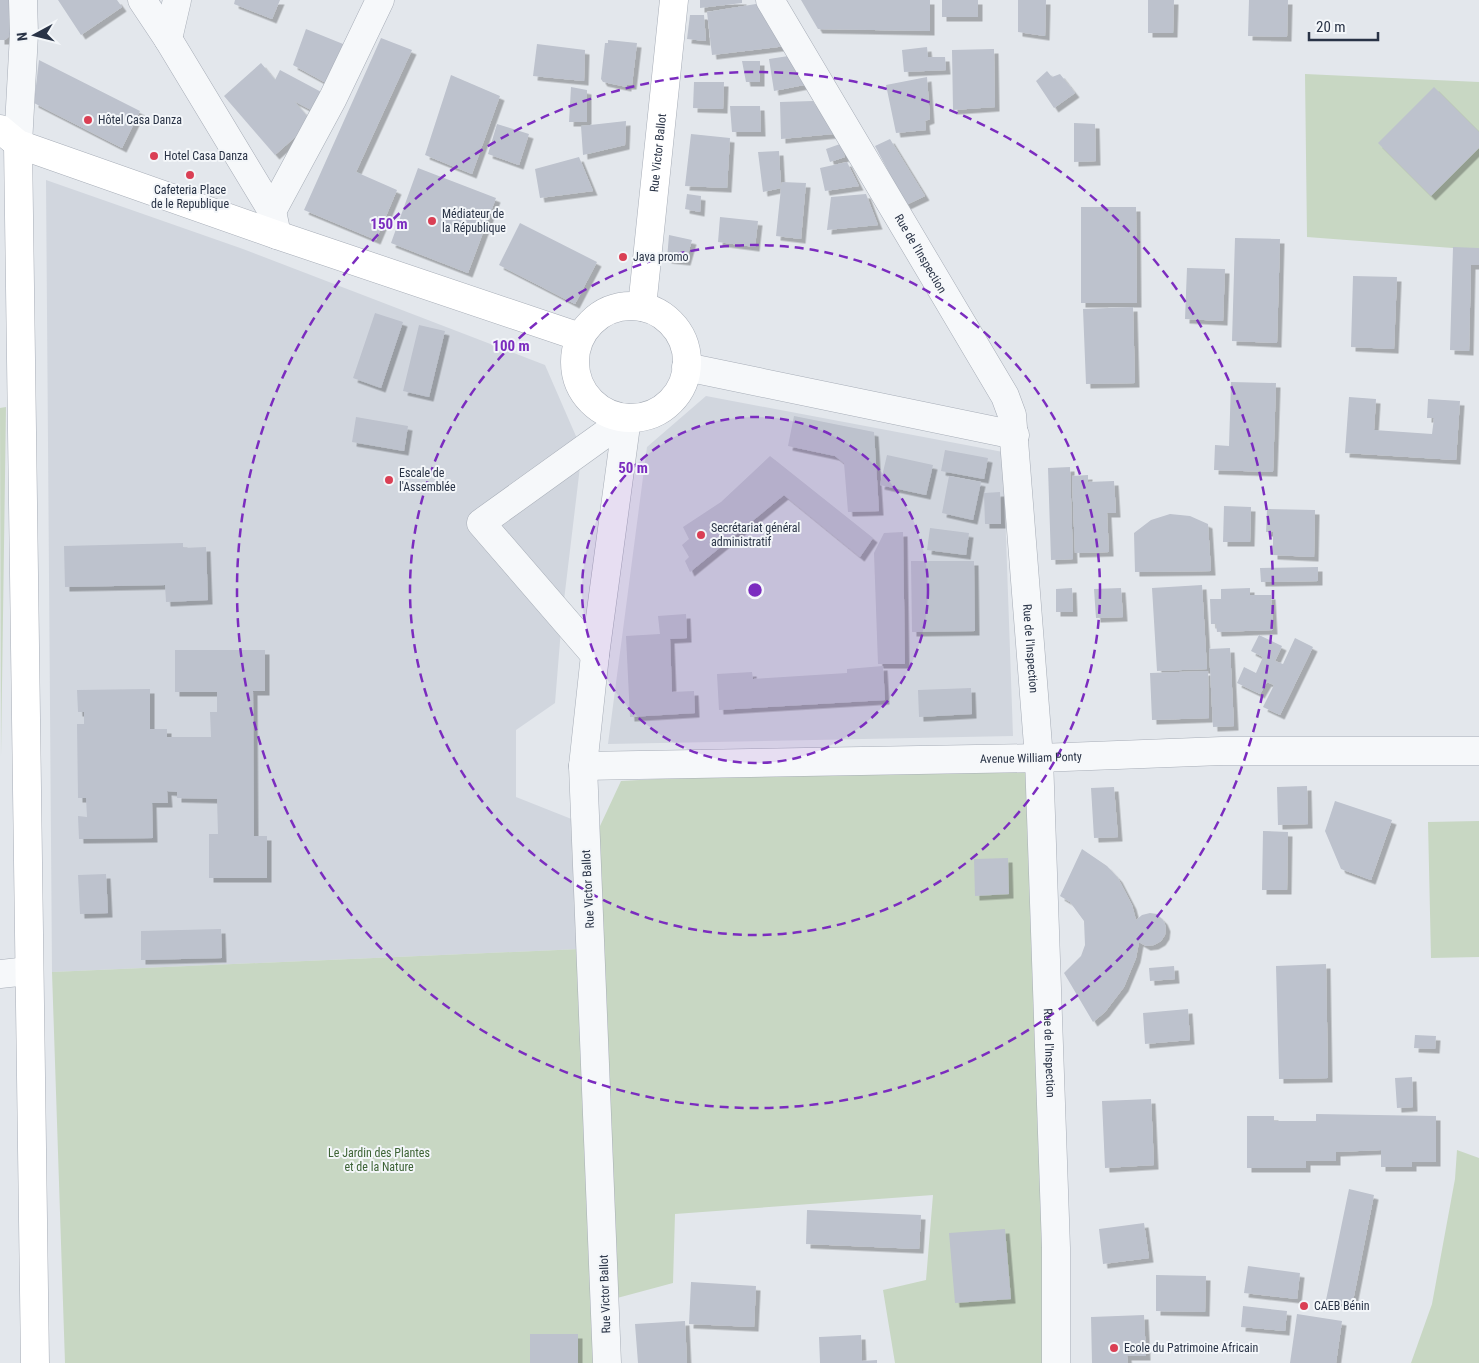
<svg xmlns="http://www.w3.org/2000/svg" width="1479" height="1363" viewBox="0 0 1479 1363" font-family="'Roboto Condensed',sans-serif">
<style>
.built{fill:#d1d6de}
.green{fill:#c8d7c3}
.building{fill:#bdc2cd;filter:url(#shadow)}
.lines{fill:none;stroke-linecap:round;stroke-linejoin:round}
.minor-casing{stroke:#a7adb7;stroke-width:29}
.tertiary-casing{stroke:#a7adb7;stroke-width:29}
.secondary-casing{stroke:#a7adb7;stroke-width:29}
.minor{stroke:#f6f8fa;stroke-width:28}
.tertiary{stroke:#f6f8fa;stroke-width:28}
.secondary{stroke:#fff;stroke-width:28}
.ring{fill:none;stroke:#7b2cbf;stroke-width:2.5;stroke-dasharray:9 6}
.poi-dot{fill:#da3f54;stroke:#f3f6f9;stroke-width:2}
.labels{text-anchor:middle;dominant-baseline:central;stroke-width:4;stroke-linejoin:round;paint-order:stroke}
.poi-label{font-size:12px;fill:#293346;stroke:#f3f6f9;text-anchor:start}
.street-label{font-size:12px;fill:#293346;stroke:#f3f6f9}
.park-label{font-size:12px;fill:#3d6335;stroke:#f3f6f9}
.centre{fill:#7b2cbf;stroke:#f3f6f9;stroke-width:2.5}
.ring-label{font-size:15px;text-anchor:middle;font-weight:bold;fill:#7b2cbf;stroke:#f3f6f9;stroke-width:4;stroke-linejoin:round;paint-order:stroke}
</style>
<defs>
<filter id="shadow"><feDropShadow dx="4.5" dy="4.5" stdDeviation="0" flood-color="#0004"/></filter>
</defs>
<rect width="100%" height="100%" fill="#e3e7ec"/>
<path class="built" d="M46,180L243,249L545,365L582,450L562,617L555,703L516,730V797L574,820L580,949L52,972Z
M706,396L1003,452L1013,736L608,744L647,447Z"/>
<path class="green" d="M1305,74L1479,82V250L1307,237Z
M6,407L1,756L0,408Z
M1039,758L1055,1363H895L883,1290L926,1280L933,1195L675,1214L673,1283L606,1301L586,856L621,781Z
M1479,821V957L1431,958L1428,822Z
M580,949L596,1363H65L52,972Z
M1457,1150L1479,1158V1363H1411L1432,1304L1455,1179Z"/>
<path class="building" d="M0,0H17L16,30L5,40H0Z
M58,0H117L122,7L81,35Z
M235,0H280L272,19L234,4Z
M700,0H742V3L700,8Z
M801,0H930V31L818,29Z
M942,0H978V17H942Z
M1018,0H1046L1045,36L1018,32Z
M1148,0H1174L1173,33H1148Z
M1249,0H1288L1287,37L1248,36Z
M762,3L786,46L712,55L707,12Z
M690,15H704L706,41L687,39Z
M306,29L348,46L326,83L293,65Z
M381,38L412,50L356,172L397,190L376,240L304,210Z
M608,40L637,43L632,85H627V87L603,82L601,79L605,43H608Z
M537,44L585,50L584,81L533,76Z
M927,47L928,57H945L946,70L904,72L902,50Z
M994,49L995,107L953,110L952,50Z
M795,55L804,85L774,91L769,59Z
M39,60L140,111L122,148L34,103Z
M742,61H760V82H746Z
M261,63L275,80L280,70L325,94L315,112L294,101L312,122L275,155L224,96Z
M1047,71L1052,77L1060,74L1075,93L1054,108L1036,81Z
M451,75L500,96L472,174L425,155Z
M927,77L930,119L925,121L926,130L896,133L886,85Z
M694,82H724L723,109L693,108Z
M571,87L587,90V122H569Z
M1434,87L1479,132V148L1431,196L1378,143Z
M813,101L833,134L781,139L780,102Z
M730,106H760L761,132H732Z
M626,121L625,145L583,155L581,126Z
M1074,123L1095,124L1096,161L1074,162Z
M497,124L529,134L519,165L488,154Z
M691,134L730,138L727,188L685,186Z
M890,139L925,196L906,205L875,146Z
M840,144L845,157L830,162L826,149Z
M779,151L781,188L782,182L806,183L801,239L776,236L781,188L763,192L758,152Z
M579,157L593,191L540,198L535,169Z
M847,162L859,186L825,191L820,168Z
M418,168L496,198L468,273L391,243Z
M687,194L701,196L700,212L685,209Z
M866,194L878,225L827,230L831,197Z
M1081,207H1136L1137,303H1081Z
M720,217L758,221L755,247L718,242Z
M520,223L597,262L575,304L499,265Z
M669,235L692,240L686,261L667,259Z
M1235,238L1280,239L1277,343L1232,341Z
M1453,247L1479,248V265H1471L1469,351L1450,350Z
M1187,268L1225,269L1223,321L1185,319Z
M1353,276L1397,277L1394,349L1351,347Z
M1133,307L1135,383L1086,384L1083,309Z
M375,313L403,322L381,388L353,378Z
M419,325L445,331L429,397L403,391Z
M1231,382L1276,383L1273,472L1214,470L1215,445L1229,446Z
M1349,397L1376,399L1374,430L1432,434L1434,418H1427L1428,399L1460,401L1456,460L1345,453Z
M794,416L874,432L879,511L848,512L844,463L835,456L788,446Z
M356,417L408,426L404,451L352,442Z
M945,450L988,458L984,479L941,471Z
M887,455L933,465L926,495L880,485Z
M770,456L873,538L860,557L784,495L690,572L685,561L689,557L682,545L689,539L683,527L721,502Z
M1070,467L1073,559L1051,560L1048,468Z
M1088,475V482L1114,481L1116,513H1107L1109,552L1075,553L1072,476Z
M949,476L981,482L973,520L942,513Z
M1000,492L1001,524H985L984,493Z
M1224,506L1251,507L1250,542H1223Z
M1267,509L1315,510L1314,557L1273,555V532H1266Z
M1170,514L1190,516L1208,524L1211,571L1135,572L1134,533L1151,520Z
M930,528L969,533L966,555L927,550Z
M903,532L905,664H878L874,553L884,533Z
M183,543V548L206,547L208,600L166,602L165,585L65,587L64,546Z
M911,561H974L975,631L912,632Z
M1318,567V581L1261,582L1260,568Z
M1202,585L1207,669L1157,671L1152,588Z
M1072,588L1073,612H1056V589Z
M1121,588L1123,617L1096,618L1094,589Z
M1250,588V595H1271L1273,630L1217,632L1216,624H1211L1210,599H1221V589Z
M686,614L687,638L670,639L672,692L694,691L695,713L630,717L626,636L660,634L658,616Z
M1259,635L1282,646L1275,661L1283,664L1295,638L1313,647L1280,715L1263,707L1274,685L1267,682L1260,694L1237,683L1244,667L1256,673L1263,657L1251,651Z
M1230,648L1234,726L1213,727L1209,649Z
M175,650H265V691H253L254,836H267V878H209V834H218L217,799L177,798V792L167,791L168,803H152L153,838L79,839L78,816L87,817L86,798H78L77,724H84V712H78L77,690L150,689V729H167V737H211L210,712H217V692H175Z
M883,666L885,700L719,710L717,674L752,672L753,679L847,673V669Z
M1208,671L1209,718L1152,720L1150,673Z
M971,688L972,714L919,717L918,690Z
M1307,786L1308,824L1278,825L1277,787Z
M1114,787L1118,837L1094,838L1091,788Z
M1335,801L1392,820L1371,880L1341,869L1325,831Z
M1263,831L1288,832L1287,890H1262Z
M1082,849L1107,866L1118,878L1132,905L1136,920L1142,915L1150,913L1157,914L1163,920L1166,927L1165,935L1161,941L1154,945L1146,946L1139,942L1136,958L1124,987L1105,1012L1093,1022L1064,973L1081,956L1085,945L1084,921L1070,902L1060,896Z
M1008,858L1009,894L975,896L974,859Z
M106,874L108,913L80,914L78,875Z
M221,929L222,958L141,960V931Z
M1326,964L1328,1078L1279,1079L1276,966Z
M1174,966L1175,979L1150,981L1149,968Z
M1188,1009L1190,1040L1145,1044L1143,1013Z
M1415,1035L1436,1036L1435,1049L1414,1048Z
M1412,1077L1413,1107L1397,1108L1395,1078Z
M1151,1099L1154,1165L1105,1168L1102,1101Z
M1316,1114L1436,1116V1162H1412V1167H1381V1150L1336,1152V1161H1306V1168H1247V1116H1274V1121H1316Z
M1349,1189L1374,1195L1352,1306L1326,1300Z
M807,1210L921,1215L919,1249L806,1244Z
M1144,1223L1149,1258L1103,1264L1099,1229Z
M1005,1229L1011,1299L955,1303L949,1233Z
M1248,1266L1300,1273L1297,1299L1244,1293Z
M1156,1275L1206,1276L1205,1312L1156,1311Z
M691,1282L756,1286L754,1327L689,1324Z
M1243,1306L1287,1311L1285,1331L1241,1327Z
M1297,1314L1342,1321L1336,1363H1290Z
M1144,1315L1146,1356H1127L1128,1363H1092L1091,1317Z
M685,1321L687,1363H638L635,1324Z
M530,1334H578V1363H530Z
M861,1335L862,1361L877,1360V1363H820L819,1337Z"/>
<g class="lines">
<defs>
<g id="minor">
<path d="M142,0L168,39L272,211L277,235"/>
<path d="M168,39L177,0"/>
<path d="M18,144L24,34L23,0"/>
<path d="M272,211L333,98L380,0"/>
<path d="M595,655L481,523L627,418"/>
<path id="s1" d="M583,766L1039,758L1222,751H1479"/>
<path d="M0,974L28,971"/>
<path d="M607,1363L583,766L595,655L627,418"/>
</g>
<g id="tertiary">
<path id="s2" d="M770,0L1005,396L1012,415L1039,758L1056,1248V1363"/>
<path d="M686,367L1015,435"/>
</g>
<g id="secondary">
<path d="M0,129L18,144L277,235L580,337"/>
<path d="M18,144L35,1363"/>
<circle cx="631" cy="362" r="56"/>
<path id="s3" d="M642,307L674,0"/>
</g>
</defs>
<use href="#minor" class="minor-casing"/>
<use href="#tertiary" class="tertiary-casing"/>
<use href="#secondary" class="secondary-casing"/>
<use href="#minor" class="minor"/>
<use href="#tertiary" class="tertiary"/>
<use href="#secondary" class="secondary"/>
</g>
<circle cx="755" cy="590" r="173" fill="#7b2cbf" fill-opacity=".12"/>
<g class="ring">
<circle cx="755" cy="590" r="173"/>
<circle cx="755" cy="590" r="345"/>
<circle cx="755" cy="590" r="518"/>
</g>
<g class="poi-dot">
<circle cx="88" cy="120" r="5"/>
<circle cx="154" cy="156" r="5"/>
<circle cx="190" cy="175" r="5"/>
<circle cx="432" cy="221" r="5"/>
<circle cx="623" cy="257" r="5"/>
<circle cx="389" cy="480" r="5"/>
<circle cx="701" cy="535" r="5"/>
<circle cx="1304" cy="1306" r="5"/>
<circle cx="1114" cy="1348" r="5"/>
</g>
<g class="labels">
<g class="poi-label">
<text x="98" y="120">Hôtel Casa Danza</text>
<text x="164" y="156">Hotel Casa Danza</text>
<text x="190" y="190" text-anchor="middle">Cafeteria Place<tspan x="190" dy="14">de le Republique</tspan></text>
<text x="442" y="214">Médiateur de<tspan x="442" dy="14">la République</tspan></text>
<text x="633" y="257">Java promo</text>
<text x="399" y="473">Escale de<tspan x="399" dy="14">l'Assemblée</tspan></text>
<text x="711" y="528">Secrétariat général<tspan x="711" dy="14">administratif</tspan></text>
<text x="1314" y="1306">CAEB Bénin</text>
<text x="1124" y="1348">Ecole du Patrimoine Africain</text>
</g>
<g class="street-label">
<text stroke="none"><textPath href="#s3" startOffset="155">Rue Victor Ballot</textPath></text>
<text stroke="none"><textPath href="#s2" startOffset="295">Rue de l'Inspection</textPath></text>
<text stroke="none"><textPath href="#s2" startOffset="715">Rue de l'Inspection</textPath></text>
<text stroke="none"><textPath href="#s1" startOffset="448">Avenue William Ponty</textPath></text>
<text transform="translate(588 889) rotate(-93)">Rue Victor Ballot</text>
<text stroke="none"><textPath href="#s2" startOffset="1120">Rue de l'Inspection</textPath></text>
<text transform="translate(605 1294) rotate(-92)">Rue Victor Ballot</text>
</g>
<g class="park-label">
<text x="379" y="1153">Le Jardin des Plantes<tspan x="379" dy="14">et de la Nature</tspan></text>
</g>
</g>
<circle cx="755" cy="590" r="8" class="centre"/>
<g class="ring-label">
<text x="389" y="229">150 m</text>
<text x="511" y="351">100 m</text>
<text x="633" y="473">50 m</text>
</g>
<g transform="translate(35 35) rotate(263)" stroke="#f3f6f9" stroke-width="4" paint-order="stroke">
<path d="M0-4L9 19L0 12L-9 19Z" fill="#293346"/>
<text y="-8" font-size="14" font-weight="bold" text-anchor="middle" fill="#293346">N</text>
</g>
<path d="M1309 32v8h69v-8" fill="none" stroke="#293346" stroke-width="2.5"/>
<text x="1316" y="32" font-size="15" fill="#293346" stroke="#f3f6f9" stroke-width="4" paint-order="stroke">20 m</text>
</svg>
